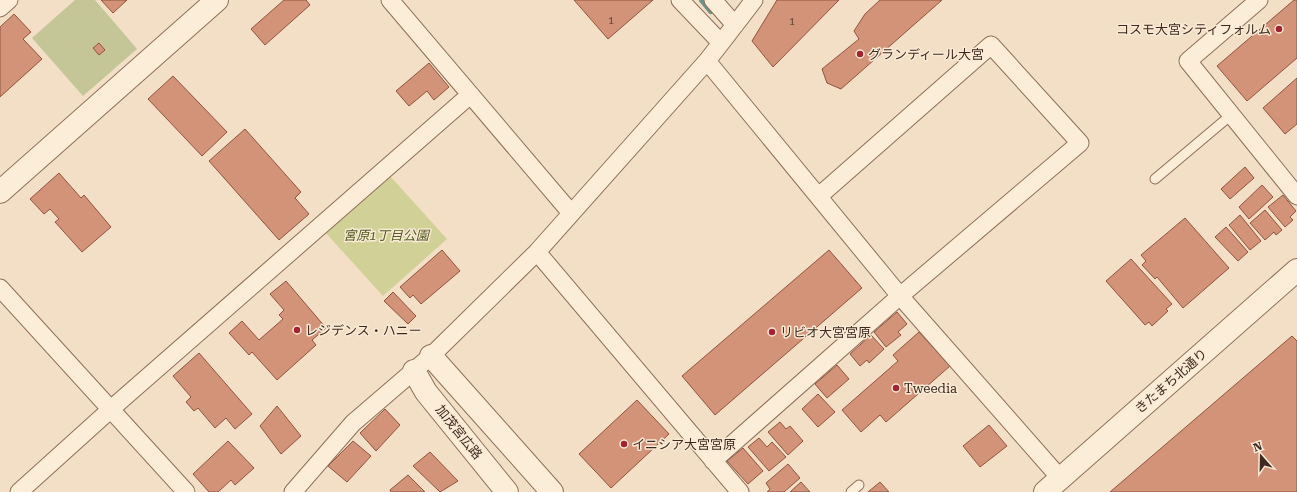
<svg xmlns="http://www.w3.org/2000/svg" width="1297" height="492" viewBox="0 0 1297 492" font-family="'Roboto Serif','Noto Sans JP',serif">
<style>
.green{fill:#d1d197}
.cemetery{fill:#c5c697}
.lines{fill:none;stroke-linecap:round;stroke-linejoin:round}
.stream{stroke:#6c9486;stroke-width:6}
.building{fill:#d39378;stroke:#90543d}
.service-casing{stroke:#8f6f59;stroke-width:11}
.minor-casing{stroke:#8f6f59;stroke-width:19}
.tertiary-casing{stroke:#8f6f59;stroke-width:24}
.service{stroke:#fcedd9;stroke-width:9}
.minor{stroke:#fcedd9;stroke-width:17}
.tertiary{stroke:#fcedd9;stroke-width:22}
.poi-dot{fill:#a32333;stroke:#f9ead5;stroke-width:1.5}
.labels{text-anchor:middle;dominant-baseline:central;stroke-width:3;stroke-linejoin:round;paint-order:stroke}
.number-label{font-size:11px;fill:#634434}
.poi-label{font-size:13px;fill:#3e2a1e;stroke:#f9ead5;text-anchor:start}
.park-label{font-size:13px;font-style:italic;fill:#545c23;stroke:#f9ead5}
.street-label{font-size:13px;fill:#3e2a1e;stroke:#f9ead5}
</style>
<rect width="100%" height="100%" fill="#f2dfc5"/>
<path class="green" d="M389,175L447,239L383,296L325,232Z"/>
<path class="cemetery" d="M75,0H95L137,49L83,96L32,38Z"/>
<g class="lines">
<path class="stream" d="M702,0L711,11"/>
</g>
<path class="building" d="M101,0H127L113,13Z
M284,0H306L310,5L265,45L251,29Z
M574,0H653L608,39Z
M777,0H839L773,67L752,41Z
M880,0H942L841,89L827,83L822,69L859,39L854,31L865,14Z
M1294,0H1297V58L1247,101L1217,66Z
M14,14L31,32L23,39L42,59L0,97V27Z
M99,43L105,50L99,55L93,48Z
M429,63L449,87L434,100L427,91L409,106L396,91Z
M173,76L227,132L202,156L148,99Z
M1297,78V124L1285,134L1263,108Z
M245,129L301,192L295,198L309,214L279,240L209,161Z
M1245,167L1254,178L1230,199L1221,189Z
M59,173L81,198L84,195L111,227L82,252L55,222L59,219L50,209L44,214L30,199Z
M1262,185L1273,197L1249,219L1239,207Z
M1283,195L1296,211L1290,217L1293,220L1285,227L1268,207Z
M1265,210L1282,230L1276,235L1274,232L1265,240L1250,223Z
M1240,215L1261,241L1250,250L1229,225Z
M1185,218L1229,268L1183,308L1157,277L1155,279L1142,265L1146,261L1141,255Z
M1226,227L1248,252L1238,261L1215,237Z
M442,250L460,271L421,304L413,295L410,298L400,287Z
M829,250L862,288L715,415L682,376Z
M1131,259L1172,304L1166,309L1168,311L1152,326L1149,322L1145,325L1106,281Z
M286,281L326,328L312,340L316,345L277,380L252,352L249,355L229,333L242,321L259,340L283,319L279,315L284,310L270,294Z
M393,292L416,316L408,324L384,301Z
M897,312L907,324L898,332L901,335L886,347L874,332Z
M919,332L950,366L886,422L880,415L861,432L842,410L898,361L893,355Z
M871,335L884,349L869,363L867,360L860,366L850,354Z
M1292,336L1297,341V492H1110Z
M199,353L252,414L235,429L226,418L215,428L198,408L194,411L186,402L191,397L173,376Z
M837,365L849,379L827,398L815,384Z
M818,394L835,412L818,427L802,409Z
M637,400L669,434L611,488L579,454Z
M277,406L301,436L281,454L260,426Z
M385,409L400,425L376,451L360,433Z
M780,422L786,429L790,426L803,441L788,455L768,432Z
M989,425L1007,446L980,467L963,446Z
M759,438L767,447L772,442L786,457L769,471L748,447Z
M228,441L254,468L235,485L231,480L218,492H209L193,474Z
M353,441L371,456L347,482L328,466Z
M743,448L763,471L748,484L727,461Z
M430,452L458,481L440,492L413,466Z
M788,464L800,478L784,492H767L770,489L766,483Z
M408,475L425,492H391L390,490Z
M801,482L810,492H790Z
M880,482L889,492H868Z"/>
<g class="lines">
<defs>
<path id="service" d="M1155,179L1231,115
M851,492L859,485"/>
<path id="minor" d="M390,0L571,213
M680,0L721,43L707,61L900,296L1060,478
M713,0L735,25
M1259,0L1188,61L1297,196
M0,8L9,0
M721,43L754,0
M537,252L740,492
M0,288L186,492
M713,461L900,296L1080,143L991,45L819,196
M19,492L111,409L470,95
M293,492L353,423L431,356L537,252L707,61"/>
<path id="tertiary" d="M0,192L217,0
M431,356L552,492
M414,371L426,392L507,492
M1045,492L1297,270"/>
</defs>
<use href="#service" class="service-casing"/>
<use href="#minor" class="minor-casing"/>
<use href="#tertiary" class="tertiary-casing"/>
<use href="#service" class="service"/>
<use href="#minor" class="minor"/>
<use href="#tertiary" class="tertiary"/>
</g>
<g class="poi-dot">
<circle cx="1279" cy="29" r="4"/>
<circle cx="860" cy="54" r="4"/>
<circle cx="297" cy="330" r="4"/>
<circle cx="772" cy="332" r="4"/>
<circle cx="896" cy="388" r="4"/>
<circle cx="624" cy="444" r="4"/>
</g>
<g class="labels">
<g class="number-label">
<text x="611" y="20">1</text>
<text x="792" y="21">1</text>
</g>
<g class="poi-label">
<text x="1271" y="29" text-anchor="end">コスモ大宮シティフォルム</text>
<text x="868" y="54">グランディール大宮</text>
<text x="305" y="330">レジデンス・ハニー</text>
<text x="780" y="332">リビオ大宮宮原</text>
<text x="904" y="388">Tweedia</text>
<text x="632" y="444">イニシア大宮宮原</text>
</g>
<g class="park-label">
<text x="386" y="235">宮原1丁目公園</text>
</g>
<g class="street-label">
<text transform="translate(1171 381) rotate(-41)">きたまち北通り</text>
<text transform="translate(459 432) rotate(51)">加茂宮広路</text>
</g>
</g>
<g transform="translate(1261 456) rotate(340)" stroke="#f9ead5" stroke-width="3" paint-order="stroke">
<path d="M0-3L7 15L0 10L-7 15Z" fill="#3e2a1e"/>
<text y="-6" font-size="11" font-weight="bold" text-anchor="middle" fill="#3e2a1e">N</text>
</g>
</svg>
